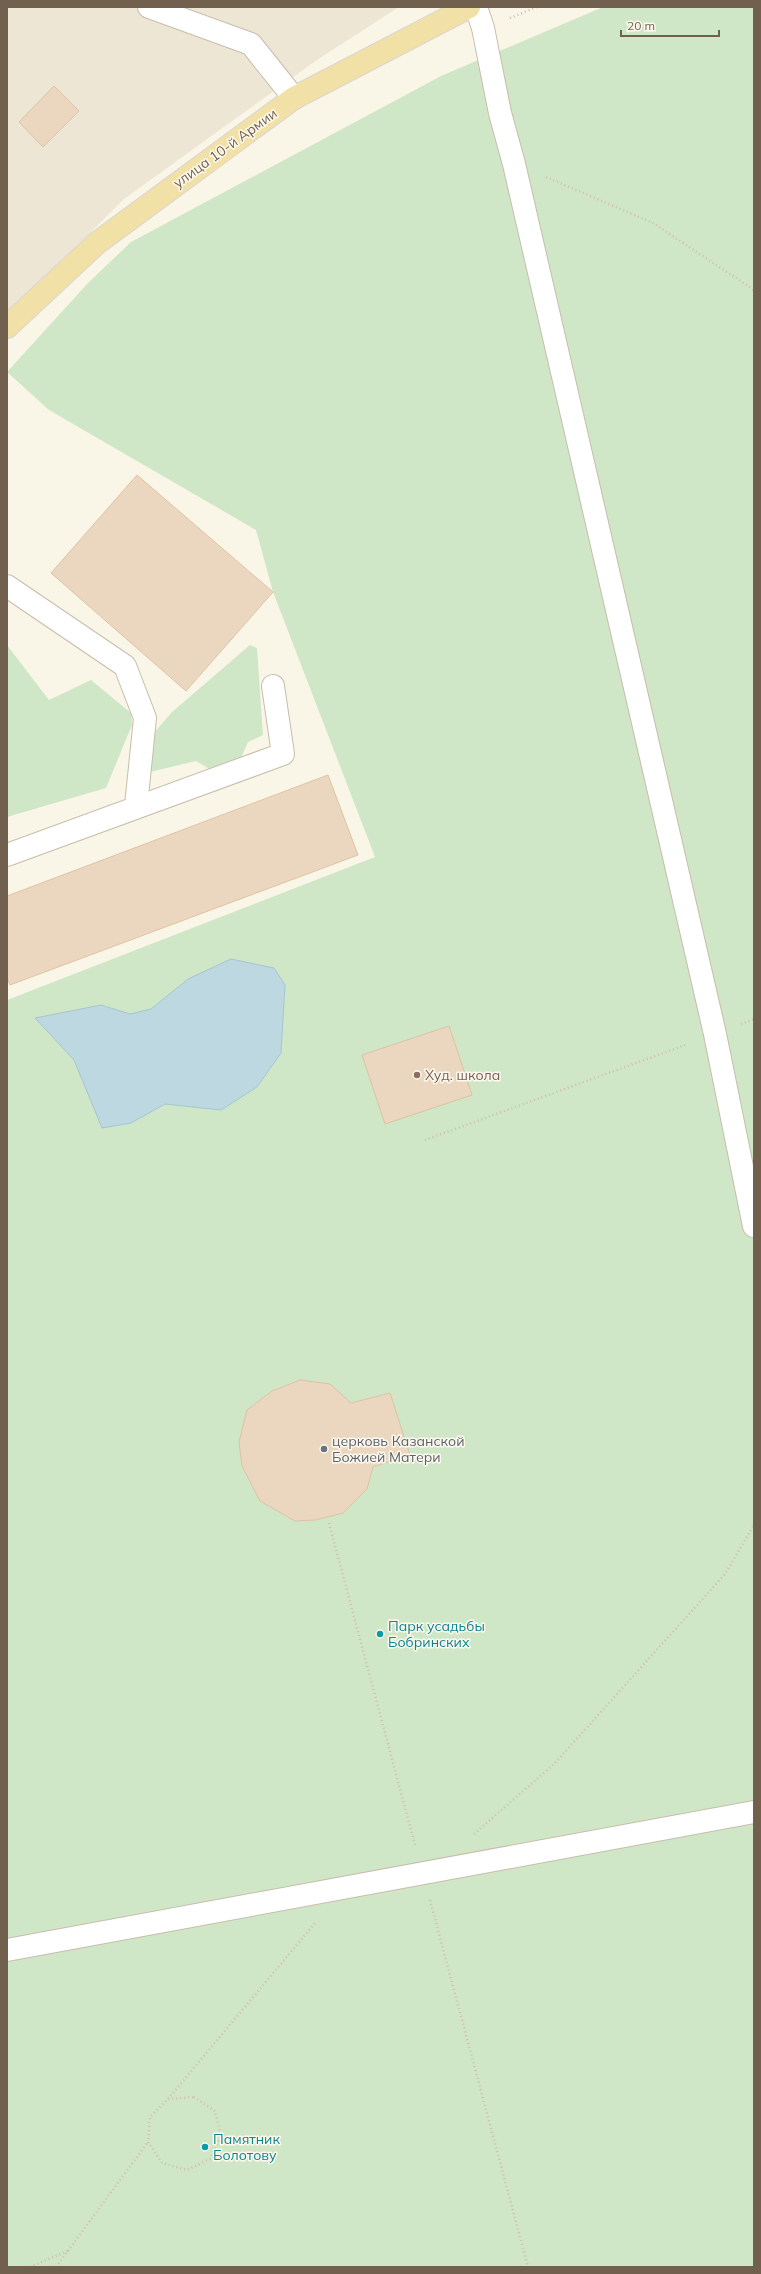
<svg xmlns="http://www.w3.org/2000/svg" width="761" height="2274" viewBox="0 0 761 2274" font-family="Mulish,sans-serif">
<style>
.residential{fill:#eee6d4}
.green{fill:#cfe7c7}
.water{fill:#bed8e2;stroke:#a5c5d3}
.building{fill:#ebd7c0;stroke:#dec2a4}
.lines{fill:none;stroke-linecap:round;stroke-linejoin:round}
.minor-casing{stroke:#c8bdac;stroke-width:24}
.major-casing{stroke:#dad6d1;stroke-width:24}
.path{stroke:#d2bda5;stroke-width:2.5;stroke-dasharray:1 3;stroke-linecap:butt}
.minor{stroke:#fff;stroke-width:22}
.major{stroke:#f2e1a6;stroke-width:22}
.education-dot{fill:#8d6e63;stroke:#fdf9ed;stroke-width:1.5}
.worship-dot{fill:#6b7280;stroke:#fdf9ed;stroke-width:1.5}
.culture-dot{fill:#0f9aa8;stroke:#fdf9ed;stroke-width:1.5}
.labels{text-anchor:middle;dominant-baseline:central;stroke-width:3;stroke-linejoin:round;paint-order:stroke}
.street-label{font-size:14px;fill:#72604e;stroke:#fdf9ed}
.education-label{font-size:14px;fill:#785e54;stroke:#fdf9ed;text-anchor:start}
.worship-label{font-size:14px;fill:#5b616d;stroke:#fdf9ed;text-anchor:start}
.culture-label{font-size:14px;fill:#0d838f;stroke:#fdf9ed;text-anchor:start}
</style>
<rect width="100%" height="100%" fill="#faf6e7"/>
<path class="residential" d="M7,7H399L317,60L124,199L7,316Z"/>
<path class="green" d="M603,7H754V2267H7V1000L375,857L273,592L256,530L49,410L7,372L88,283L131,242L441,76Z
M7,645L49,700L91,680L131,713L132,725L106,788L7,817Z
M250,645L257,648L263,735L248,742L240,760L211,770L196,761L150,772L153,734L172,712Z"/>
<path class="water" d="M231,959L274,968L285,985L281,1053L257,1087L221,1110L165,1104L131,1123L102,1128L74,1060L35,1018L101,1005L130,1014L151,1009L188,979Z"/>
<path class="building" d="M54,86L79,111L43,147L19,122Z
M137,475L273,592L186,691L51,573Z
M328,775L358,855L10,985L7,977V896Z
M449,1026L472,1095L385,1124L362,1055Z
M300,1380L330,1384L351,1403L390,1393L410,1455L373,1467L367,1489L343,1513L316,1520L295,1521L260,1501L242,1466L239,1442L247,1410L272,1391Z"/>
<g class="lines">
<defs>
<path id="minor" d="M149,7L251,44L294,98
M476,7L483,28L500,113L514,164L715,1034L754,1226
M7,586L125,666L145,718L136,806
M7,855L283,754L273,686
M7,1950L754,1812"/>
<path id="major" d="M7,327L97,243L294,98L469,7"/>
</defs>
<use href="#minor" class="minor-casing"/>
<use href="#major" class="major-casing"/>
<path class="path" d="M510,18L537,7
M546,177L653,223L754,290
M741,1024L754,1019
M425,1140L688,1044
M329,1523L415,1845
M474,1834L554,1764L725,1574L754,1525
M430,1900L528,2267
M194,2097L215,2111L221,2136L210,2159L187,2170L162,2163L148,2142L150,2117L168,2099Z
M168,2099L315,1923
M30,2267L70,2250
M56,2267L148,2142"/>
<use href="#minor" class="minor"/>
<use href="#major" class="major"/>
</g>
<circle class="education-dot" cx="417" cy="1075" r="4"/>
<circle class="worship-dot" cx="324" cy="1449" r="4"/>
<g class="culture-dot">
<circle cx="380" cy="1634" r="4"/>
<circle cx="205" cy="2147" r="4"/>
</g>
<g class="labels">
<g class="street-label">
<text transform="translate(225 148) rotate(-36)">улица 10-й Армии</text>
</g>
<g class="education-label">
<text x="425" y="1075">Худ. школа</text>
</g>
<g class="worship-label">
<text x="332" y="1441">церковь Казанской<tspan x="332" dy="16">Божией Матери</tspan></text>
</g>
<g class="culture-label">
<text x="388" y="1626">Парк усадьбы<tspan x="388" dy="16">Бобринских</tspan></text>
<text x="213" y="2139">Памятник<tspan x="213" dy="16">Болотову</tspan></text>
</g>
</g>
<rect width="761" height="2274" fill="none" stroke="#72604e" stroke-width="16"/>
<path d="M621 30v6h98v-6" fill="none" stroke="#72604e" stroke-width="2"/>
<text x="627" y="30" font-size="12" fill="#72604e" stroke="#fdf9ed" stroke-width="3" paint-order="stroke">20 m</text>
</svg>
